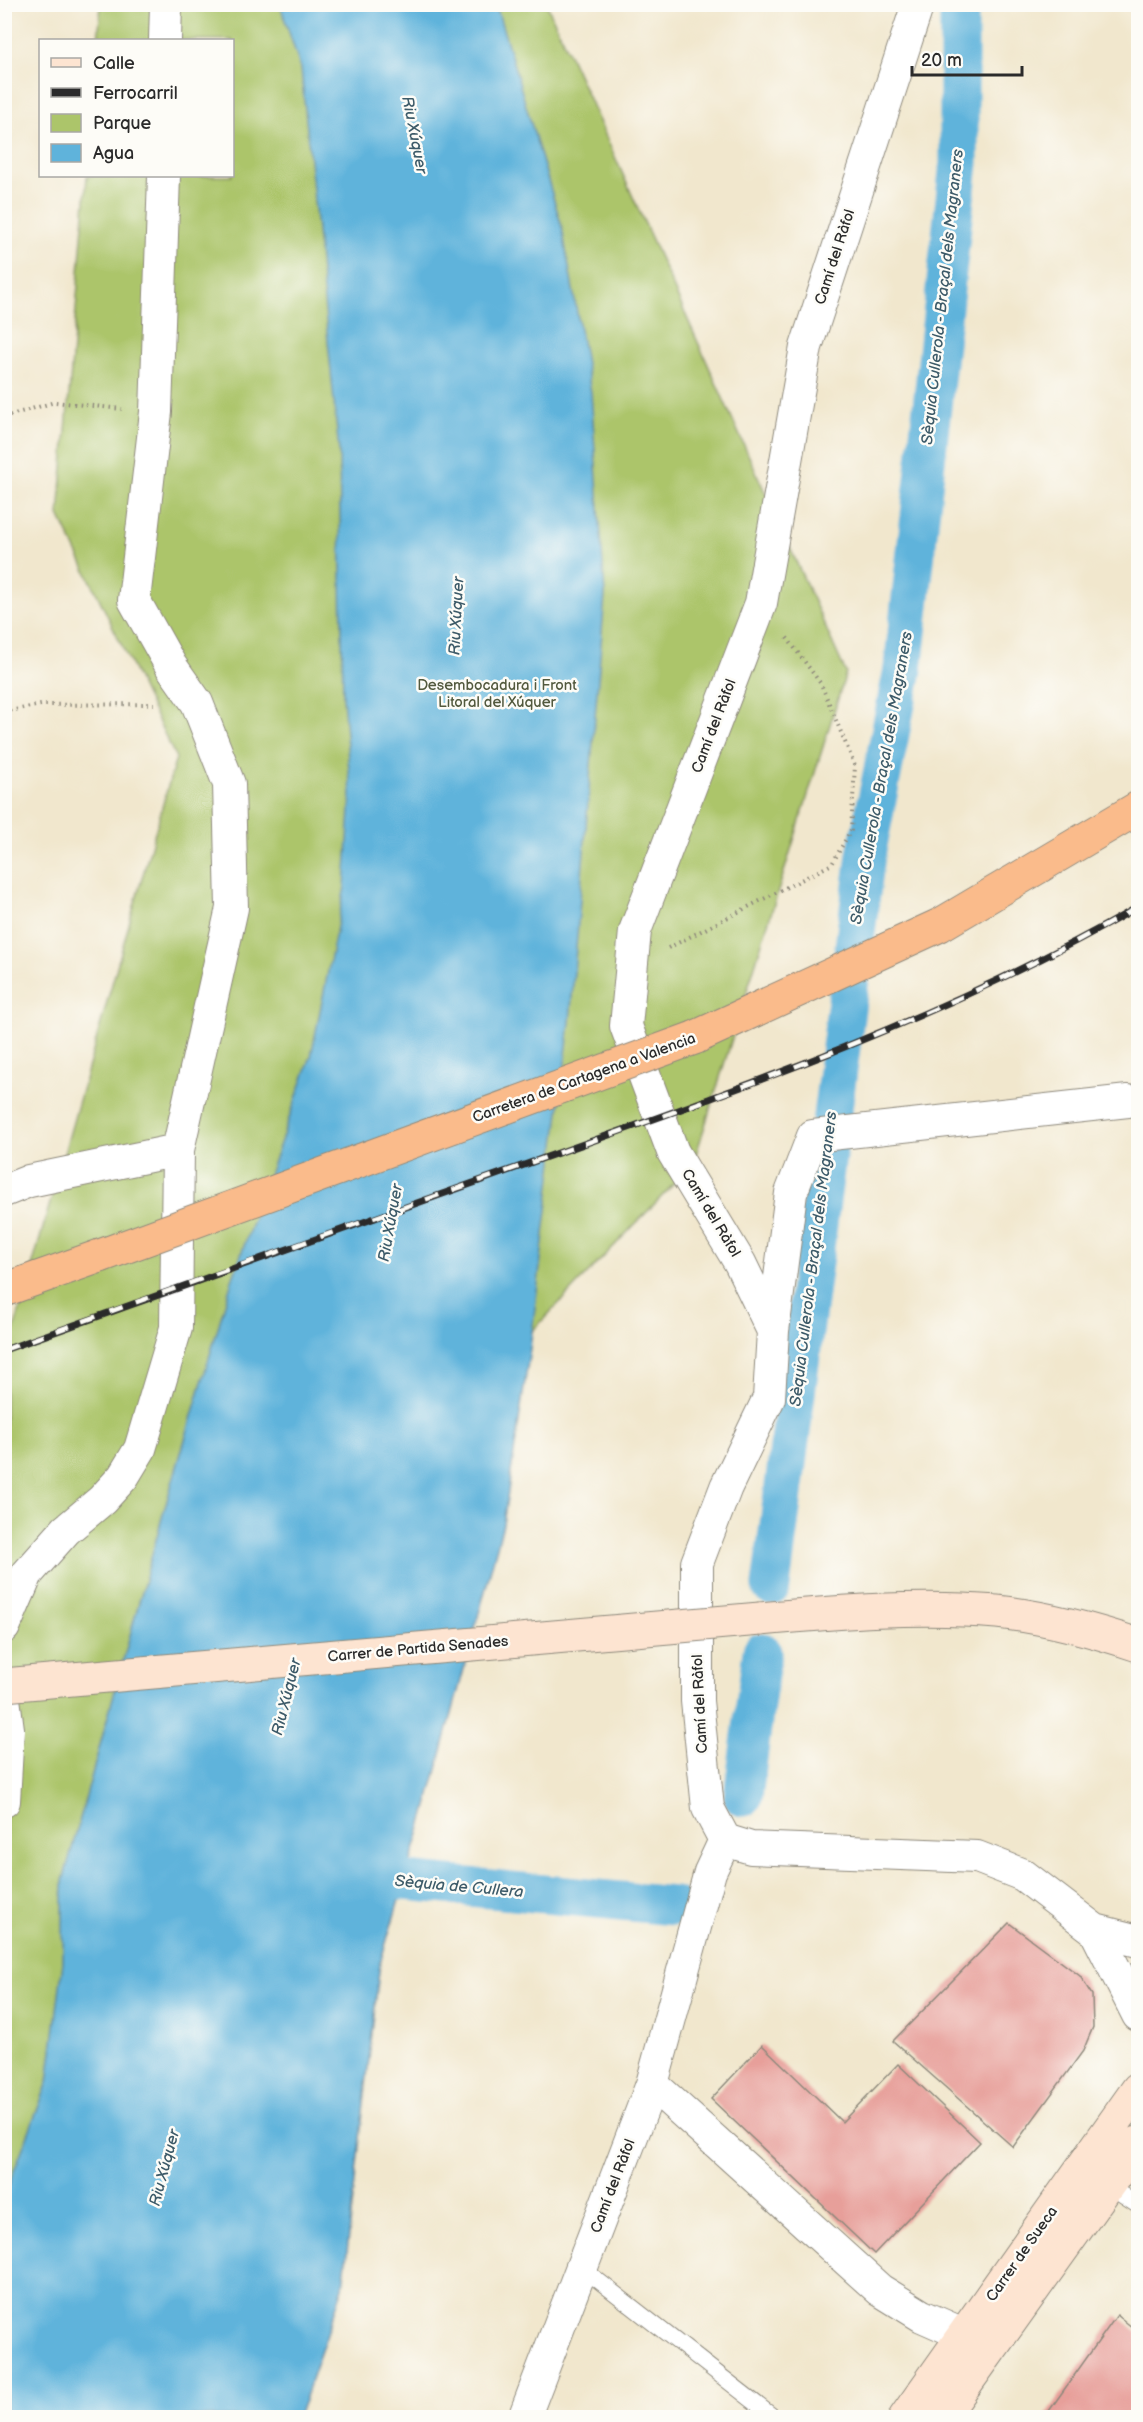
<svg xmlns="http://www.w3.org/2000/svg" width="1143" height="2422" viewBox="0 0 1143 2422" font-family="'Balsamiq Sans',sans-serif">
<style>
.green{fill:#acc56a;stroke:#6c784a;stroke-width:1.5}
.water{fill:#5fb3db;stroke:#456f83;stroke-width:1.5}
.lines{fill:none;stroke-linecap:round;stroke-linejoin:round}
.canal{stroke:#5fb3db;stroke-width:39}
.building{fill:#e79f9a}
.lane-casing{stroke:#8e897c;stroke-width:17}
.street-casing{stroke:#8e897c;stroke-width:34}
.secondary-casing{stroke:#8e897c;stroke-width:35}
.highway-casing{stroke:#8e897c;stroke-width:35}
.path{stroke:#8e897c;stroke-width:4;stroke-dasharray:1.5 4.5;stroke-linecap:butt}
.lane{stroke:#fff;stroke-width:15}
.street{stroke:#fff;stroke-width:32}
.secondary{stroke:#fde4d1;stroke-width:33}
.highway{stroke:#fabb8b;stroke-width:33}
.rail-casing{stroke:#2b2b2b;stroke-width:7}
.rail{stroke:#fdfcf7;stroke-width:4.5;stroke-dasharray:14;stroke-linecap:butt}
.secondary-bridge-casing{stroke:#8e897c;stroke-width:35;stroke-linecap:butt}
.highway-bridge-casing{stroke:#8e897c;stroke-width:35;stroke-linecap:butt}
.secondary-bridge{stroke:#fde4d1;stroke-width:33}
.highway-bridge{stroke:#fabb8b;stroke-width:33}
.labels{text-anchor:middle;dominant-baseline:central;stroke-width:5;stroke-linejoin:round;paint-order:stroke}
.street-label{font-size:15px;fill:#2b2b2b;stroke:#fdfcf7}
.park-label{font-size:15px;fill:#52593e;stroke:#fdfcf7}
.water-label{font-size:16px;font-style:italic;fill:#3d5b69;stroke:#fdfcf7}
</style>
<rect width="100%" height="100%" fill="#fdfcf7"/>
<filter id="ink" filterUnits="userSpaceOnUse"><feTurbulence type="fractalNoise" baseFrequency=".0167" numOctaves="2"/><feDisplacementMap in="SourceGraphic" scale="12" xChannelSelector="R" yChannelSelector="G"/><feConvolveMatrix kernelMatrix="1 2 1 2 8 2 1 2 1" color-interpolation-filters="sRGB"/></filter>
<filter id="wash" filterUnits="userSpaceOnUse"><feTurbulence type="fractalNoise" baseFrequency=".008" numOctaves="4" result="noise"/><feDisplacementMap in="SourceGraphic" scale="24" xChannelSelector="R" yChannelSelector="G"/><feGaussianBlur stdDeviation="1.35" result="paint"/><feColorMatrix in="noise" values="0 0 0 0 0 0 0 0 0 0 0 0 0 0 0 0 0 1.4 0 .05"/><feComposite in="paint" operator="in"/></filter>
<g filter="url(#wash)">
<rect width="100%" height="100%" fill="#f1e7cd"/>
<path class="green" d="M101,5H547L846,673L693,1164L515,1349L5,2418V1362L176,758L59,515L87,176H232V40H98Z"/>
<path class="water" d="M280,5H496L562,227L591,392L605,595L570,1022L530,1349L503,1524L425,1814L380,1963L343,2287L298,2417H5L4,2197L48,2082L63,1962V1881L163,1514L232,1280L311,1056L345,887L351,794L343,698L339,452L301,69Z"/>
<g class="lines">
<path class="canal" d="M771,1586L866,855L903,669L959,163V4
M743,1797L762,1652
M351,1876L674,1906"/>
</g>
<g id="blocks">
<path class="building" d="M1009,1923L1080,1976L1092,1995L1093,2027L1083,2051L1013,2147L893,2041Z
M762,2045L842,2122L898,2064L980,2142L874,2254L711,2099Z
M1117,2315L1138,2332V2418H1044Z"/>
</g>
</g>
<g filter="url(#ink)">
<use href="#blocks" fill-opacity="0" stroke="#8e897c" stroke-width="1.5"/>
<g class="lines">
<defs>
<path id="lane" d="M1109,2186L1138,2205
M581,2267L775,2418"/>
<path id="street" d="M165,40L166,4
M4,1191L29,1181L178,1150
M773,1331L791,1193L813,1136L1128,1101
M4,1627L27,1574L66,1530L102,1500L123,1477L140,1449L176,1328L178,1150L232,908L229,784L197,703L171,666L134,600L156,412L164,176
M4,1699L8,1729L4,1801
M725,1840L708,1808L697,1701V1563L726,1487L769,1398L773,1331L740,1263L673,1152L626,1026L635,931L761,603L806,347L918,4
M725,1840L751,1848L977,1857L1023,1875L1095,1930L1138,1941
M1095,1930L1138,2015
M652,2084L880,2290L922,2316L965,2335
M524,2418L652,2084L710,1872L725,1840"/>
<path id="secondary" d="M760,1619C839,1612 918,1605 997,1612C1045,1617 1093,1630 1138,1645
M905,2418L1138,2089
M941,2418L1138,2143"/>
<path id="highway" d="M694,1038L940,925L1138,808
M4,1290L100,1256"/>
</defs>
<use href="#lane" class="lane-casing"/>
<use href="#street" class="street-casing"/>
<use href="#secondary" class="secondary-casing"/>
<use href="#highway" class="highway-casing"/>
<path class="path" d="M4,417L55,402L122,409
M4,712L41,705L154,704
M668,948L832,864L851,830L855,766L821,684L785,635"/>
<use href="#lane" class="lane"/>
<use href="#street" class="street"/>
<use href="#secondary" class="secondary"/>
<use href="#highway" class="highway"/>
<defs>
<path id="rail" d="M4,1350C183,1285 362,1222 541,1159C744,1088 952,1014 1138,907"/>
</defs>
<use href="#rail" class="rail-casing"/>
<use href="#rail" class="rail"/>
<defs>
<path id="secondary-bridge" d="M4,1685L760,1619"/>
<path id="highway-bridge" d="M100,1256L694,1038"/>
</defs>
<use href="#secondary-bridge" class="secondary-bridge-casing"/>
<use href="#highway-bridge" class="highway-bridge-casing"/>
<use href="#secondary-bridge" class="secondary-bridge"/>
<use href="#highway-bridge" class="highway-bridge"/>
</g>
</g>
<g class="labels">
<g class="street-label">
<text transform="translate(835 257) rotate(-72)">Camí del Ràfol</text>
<text transform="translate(714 726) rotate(-69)">Camí del Ràfol</text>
<text transform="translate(584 1078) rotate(-20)">Carretera de Cartagena a Valencia</text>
<text transform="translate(711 1213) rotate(59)">Camí del Ràfol</text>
<text transform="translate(418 1649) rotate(-5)">Carrer de Partida Senades</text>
<text transform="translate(700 1704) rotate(-93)">Camí del Ràfol</text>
<text transform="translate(613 2186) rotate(-69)">Camí del Ràfol</text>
<text transform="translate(1022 2254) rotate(-55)">Carrer de Sueca</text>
</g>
<g class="park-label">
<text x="497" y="685">Desembocadura i Front<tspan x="497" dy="17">Litoral del Xúquer</tspan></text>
</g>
<g class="water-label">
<text transform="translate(414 135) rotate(79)">Riu Xúquer</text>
<text transform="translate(943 297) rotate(-84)">Sèquia Cullerola - Braçal dels Magraners</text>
<text transform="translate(457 616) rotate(-87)">Riu Xúquer</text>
<text transform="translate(882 778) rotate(-80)">Sèquia Cullerola - Braçal dels Magraners</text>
<text transform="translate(391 1223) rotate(-80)">Riu Xúquer</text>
<text transform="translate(814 1259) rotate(-83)">Sèquia Cullerola - Braçal dels Magraners</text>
<text transform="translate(287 1697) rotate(-76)">Riu Xúquer</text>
<text transform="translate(459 1887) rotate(5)">Sèquia de Cullera</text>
<text transform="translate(165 2168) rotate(-75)">Riu Xúquer</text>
</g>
</g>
<rect width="1143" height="2422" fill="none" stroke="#fdfcf7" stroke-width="24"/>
<rect x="39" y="39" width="195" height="138" fill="#fdfcf7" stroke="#a9a8a5" stroke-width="1.5"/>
<rect x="51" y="58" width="30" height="9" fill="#fde4d1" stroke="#a9a8a5" stroke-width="1.5"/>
<text x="93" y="69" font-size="18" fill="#2b2b2b">Calle</text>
<rect x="51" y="88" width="30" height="9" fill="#2b2b2b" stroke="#a9a8a5" stroke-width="1.5"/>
<text x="93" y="99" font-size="18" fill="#2b2b2b">Ferrocarril</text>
<rect x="51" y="114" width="30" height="18" fill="#acc56a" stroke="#a9a8a5" stroke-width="1.5"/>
<text x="93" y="129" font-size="18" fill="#2b2b2b">Parque</text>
<rect x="51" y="144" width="30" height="18" fill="#5fb3db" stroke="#a9a8a5" stroke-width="1.5"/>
<text x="93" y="159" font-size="18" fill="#2b2b2b">Agua</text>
<path d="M912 66v9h110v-9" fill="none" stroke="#2b2b2b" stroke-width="3"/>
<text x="921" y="66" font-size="18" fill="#2b2b2b" stroke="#fdfcf7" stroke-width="4.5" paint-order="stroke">20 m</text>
</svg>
